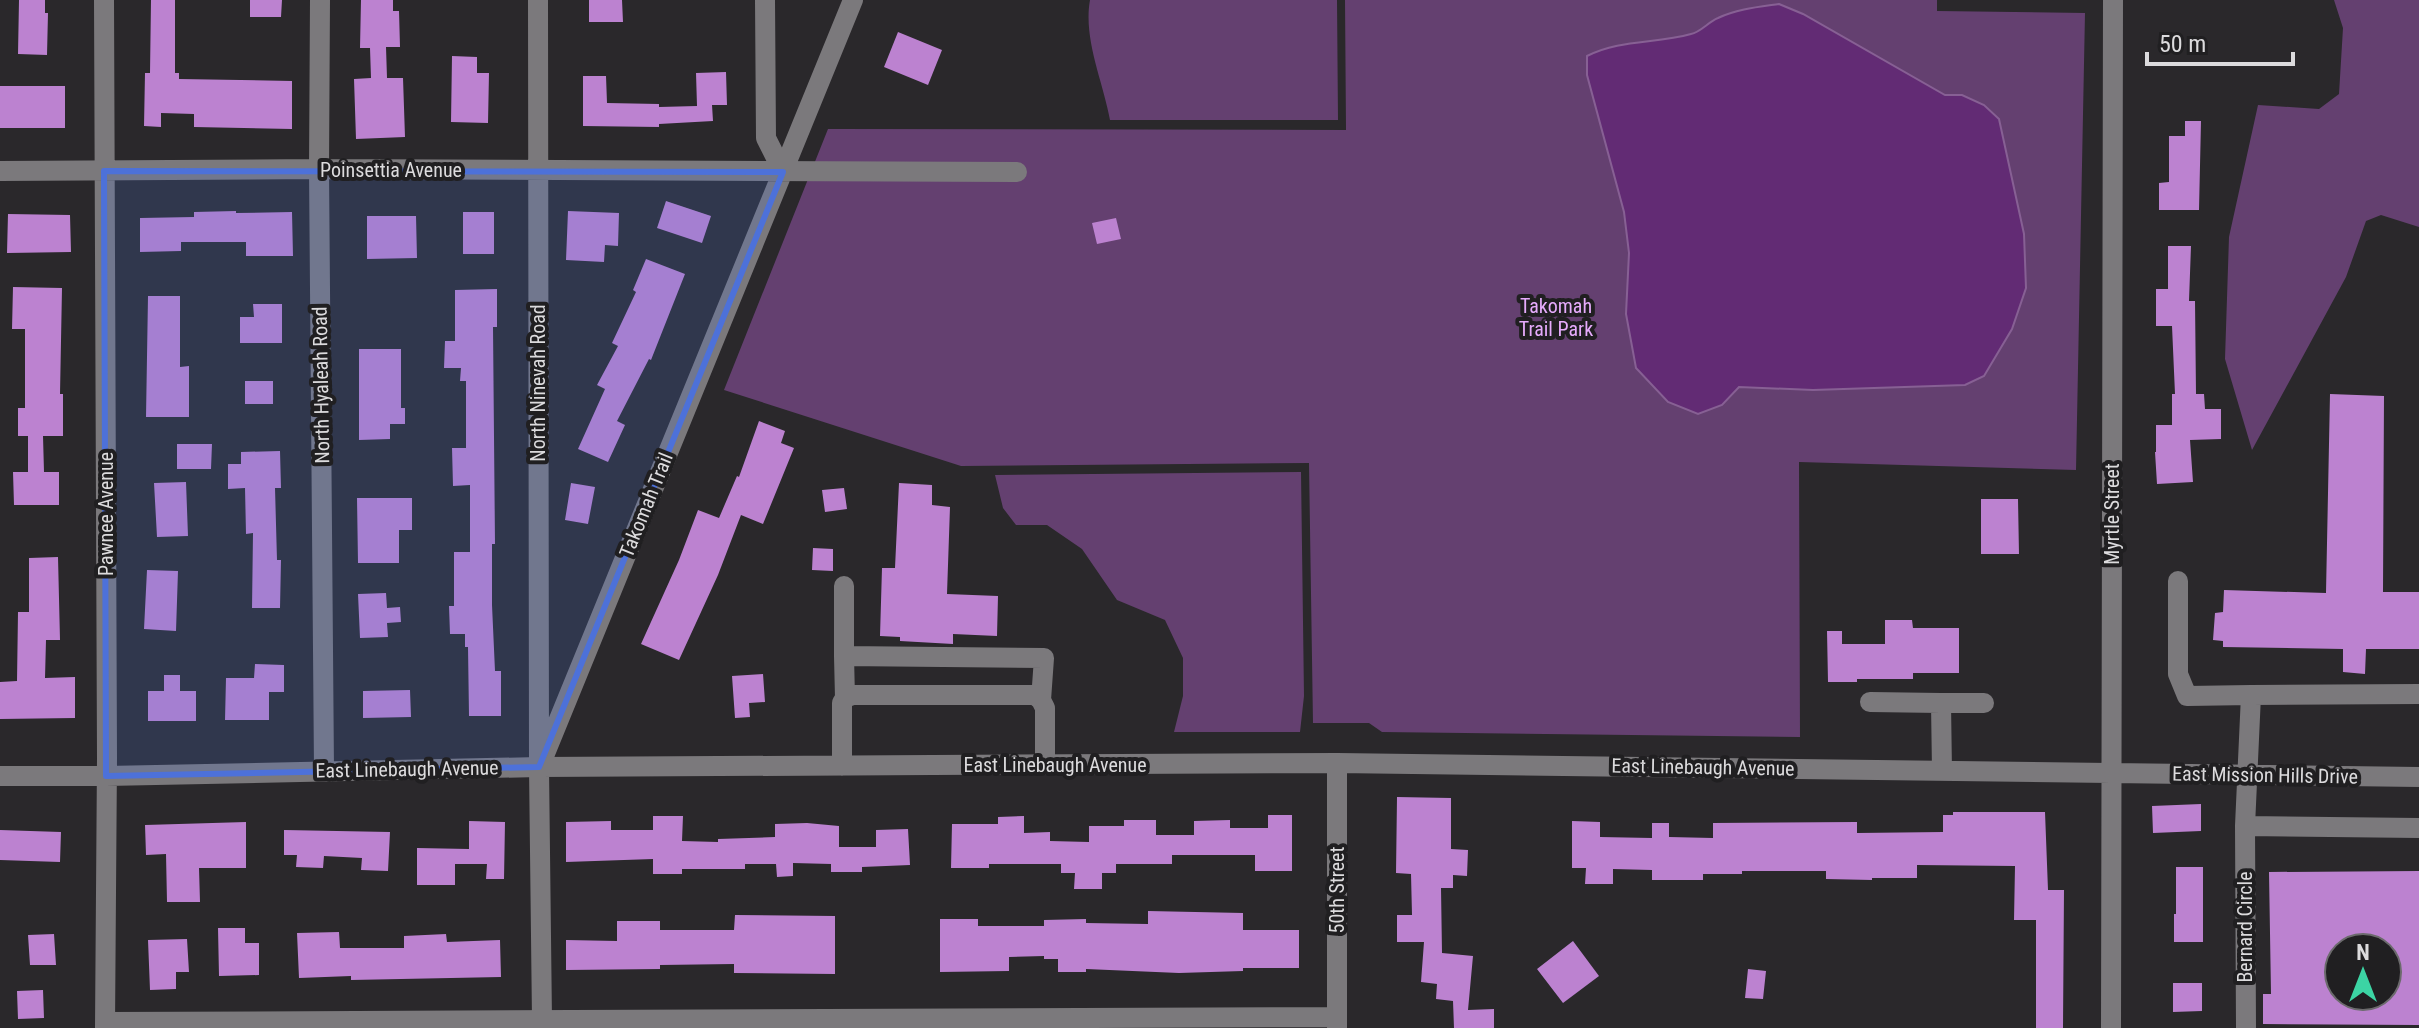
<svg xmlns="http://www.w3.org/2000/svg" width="2419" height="1028" viewBox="0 0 2419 1028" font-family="'Roboto Condensed',sans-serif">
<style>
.green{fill:#644070}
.water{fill:#622b74;stroke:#876094;stroke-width:2}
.building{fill:#bc82d0;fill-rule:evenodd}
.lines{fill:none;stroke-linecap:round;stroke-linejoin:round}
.minor{stroke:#7b797c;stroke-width:20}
.marked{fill:#4d71d9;fill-opacity:0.2;stroke:#4d71d9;stroke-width:6;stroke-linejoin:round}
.labels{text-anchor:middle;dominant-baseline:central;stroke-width:8;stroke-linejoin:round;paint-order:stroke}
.street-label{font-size:20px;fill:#dcdbdd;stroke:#201f21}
.park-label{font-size:20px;fill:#e6abfc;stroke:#201f21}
</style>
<rect width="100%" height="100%" fill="#2a282b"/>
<path class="green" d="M1090,0H1337L1338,120H1110C1103,81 1083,39 1090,0Z
M1345,0H1937V11L2085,13L2076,470L1799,462L1800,737L1382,732L1369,723H1313L1309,463L961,466L724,390L828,129L1346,130Z
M2334,0H2419V227L2381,215L2366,221L2346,277L2252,450L2225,359L2229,237L2258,105L2319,109L2339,94L2343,28Z
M1301,472L1304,696L1300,732H1174L1183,696V658L1165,620L1117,600L1082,549L1047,525H1016L1003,508L995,475Z"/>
<path class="water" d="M1779,4L1803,14L1945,95H1962L1984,105L1999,119L2024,234L2026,288L2012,329L1984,376L1965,385L1813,390L1739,387L1722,405L1698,414L1668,402L1636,368L1626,314L1629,253L1624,212L1587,75V56C1620,39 1656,44 1691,34C1701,32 1708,22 1718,18C1737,9 1758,7 1779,4Z"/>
<path class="building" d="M19,0H45V13H48L47,55L18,54Z
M151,0H175V73H179V79L292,81V129L194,127V114L161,113V127L144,126L145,73H150Z
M250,0H282L281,17H250Z
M361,0H393V11H399L400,47H386L387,78H403L405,137L356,139L354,79L371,78L370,48H360Z
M589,0H622L623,22H589Z
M898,32L942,50L928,85L884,67Z
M452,56L477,57V73H489L488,123L451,122Z
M726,72L727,105H712L713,121L659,124V127L583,126V76H606L607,103L659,104V107L697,106L696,73Z
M0,86H65V128H0Z
M2185,121H2201L2199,210H2159V183L2169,182V136H2185Z
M666,201L711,216L702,243L657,228Z
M236,211V213L292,212L293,256H246V242H181V251L140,252V218L194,217V212Z
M568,211L619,213L618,246L605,245L604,262L566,260Z
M463,212H494V254H463Z
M8,214L70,215L71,252L7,253Z
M367,216H416L417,258L367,259Z
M1116,218L1121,239L1097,244L1092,223Z
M2168,246H2191L2189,301H2195L2196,394H2204L2205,409H2221V439L2190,440L2193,482L2157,484L2155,452H2156V425H2172V394H2175L2172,326H2156V289H2168Z
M646,259L685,274L651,360L649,359L617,421L625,425L608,462L578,449L605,389L597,385L618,346L612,343L636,292L633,290Z
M13,287L62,288L60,394H63V436H43L44,472H59V505H14L13,472H28V436H18V408H25V329H12Z
M497,289V327H493L495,544H492V605L495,671H501V716H469L468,647H465V634H450L449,606H454V552H470V485L453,486L452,448H466V381H460L461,368H444L445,341H455V290Z
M148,296H180V367L189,366V417H146Z
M253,304H282V343H240V317H254Z
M359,349H401V408H405V424H390V439L359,440Z
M245,381H273V404H245Z
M2330,394L2384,396L2383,592H2419V649H2366L2365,674L2343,672V649L2223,647V641L2213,640L2215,613L2223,612L2224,590L2326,593Z
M759,421L785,431L781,443L794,448L763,524L741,515L718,575L679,660L641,644L679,560L698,510L719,518L737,476L739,477Z
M177,444H212L211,469H177Z
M280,451L281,488H275L277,560H281L280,608H252L253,533L246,534L245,488L228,489V464H241V452Z
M186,482L188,536L157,537L154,483Z
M571,483L595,487L588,524L565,520Z
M899,483L932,485V505L950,507L947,594L998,596L997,636L953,634V644L900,641V637L880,636L882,568H895Z
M844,488L847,509L825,512L822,490Z
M357,498H412V530H399V563H358Z
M1981,499H2018L2019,554H1981Z
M813,548L833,549V571L812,570Z
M58,557L60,640H46L45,678L75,677V718L0,719V682L17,681L18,612H29V558Z
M147,570L178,571L176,631L144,629Z
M386,593L387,608L400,607L401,622L387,623L388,637L360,638L358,594Z
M1885,620H1912L1913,628H1959V673H1913V679H1857V682H1828L1827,631H1842V644H1885Z
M255,664L284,665V692H269V720H225L226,678H254Z
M763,674L765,702L749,703L750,717L735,718L732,676Z
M164,675H180V691H196V721H148V691H164Z
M410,690L411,717L363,718V691Z
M1397,797L1451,798V849L1468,850L1467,876L1453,875V888H1441L1442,953L1473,956L1468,1010L1494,1009V1028H1454L1453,1001L1436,999L1437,984L1421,982L1424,942H1397V915H1412L1411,874L1396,873Z
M2201,804V831L2153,833L2152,806Z
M1953,812H2045L2048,890H2064L2063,1028H2036V920H2014L2015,866L1917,865V878H1872V880L1826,879V871H1742V874H1703V880H1652V870L1613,869V884H1585L1586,868H1572V821L1600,822V837L1652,838V823H1669V837L1713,838V823L1857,822V833L1943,832V815H1953Z
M1268,815H1292V871H1255V855H1172V864H1116V873H1102V889H1074L1075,873H1061V864H989V868H951L952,824H998V817L1024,816V833L1050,832V841L1089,842V826H1124V820H1156V835H1194V821L1230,820V828H1268Z
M653,816H683L682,841L718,842V839L775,837V824L807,823L839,826V847H876V830L908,829L910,865L862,867V872H831V864L793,863V876L777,877L776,864H745V869H682V874H653V859L566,862V822L611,821V830H653Z
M469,821L505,822L504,879H486L487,864H455V885H417V848L469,849Z
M246,822V868H199L200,902H167L166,854L146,855L145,825Z
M0,830L61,832L60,862L0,860Z
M284,830L390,832L388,871L361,870L362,858L324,856L323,868L296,867L297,855H284Z
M2176,867H2203V942H2174V914H2176Z
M2419,871V1025L2263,1024V994H2271L2269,872ZM2339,948H2387V996H2339Z
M1148,911L1243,913V930H1299V968H1243V971L1179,973L1086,969V972H1058V959H1044V956L1009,957V971L940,972V919H978V926H1044V920L1086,919V923L1148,924Z
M735,915L835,916V974L734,973V964L660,965V969L566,970V940L617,941V921H660V930H734Z
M218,928H245V943H259V975L219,976Z
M339,932L340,948H404V936L446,934L447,942L500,940L501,977L351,980V976L299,978L297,933Z
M54,934L56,965H30L28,935Z
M187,939L189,972H176V989L150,990L148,940Z
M1573,941L1599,976L1563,1003L1537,969Z
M1748,969L1766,971L1763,999L1745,998Z
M2173,983H2202V1011L2173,1012Z
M43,990L44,1018L18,1019L17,991Z"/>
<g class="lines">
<path class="minor" d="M104,0L107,758L105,1028
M320,0L319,169L324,770
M765,0L766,138L783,172
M0,171L319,169L1017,172
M2178,581V674L2187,696L2251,695
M844,586V656L1044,658L1041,700
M844,656L845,698
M1870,702L1941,703L1942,771
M1941,703H1984
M544,756L853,0
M1337,763V1028
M842,766V703L845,698L853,695H1035L1041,700L1045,708V765
M0,776H106L539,767L1337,763L2419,777
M2245,826L2419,828
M106,1022L1337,1017
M536,1028L542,1020L539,767L538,0
M2111,1028L2113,0
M2246,1028L2245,826L2251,695L2419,694"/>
</g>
<path class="marked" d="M104,171L783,172L539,767L106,776Z"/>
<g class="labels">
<g class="street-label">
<text x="391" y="170">Poinsettia Avenue</text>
<text transform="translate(538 383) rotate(-90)">North Ninevah Road</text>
<text transform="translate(321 385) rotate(-91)">North Hyaleah Road</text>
<text transform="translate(646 505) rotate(-68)">Takomah Trail</text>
<text transform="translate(106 514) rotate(-90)">Pawnee Avenue</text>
<text transform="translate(2112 514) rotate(-90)">Myrtle Street</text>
<text x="1055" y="765">East Linebaugh Avenue</text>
<text transform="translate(1703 767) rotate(1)">East Linebaugh Avenue</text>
<text transform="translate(407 769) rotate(-1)">East Linebaugh Avenue</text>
<text transform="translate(2265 775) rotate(1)">East Mission Hills Drive</text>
<text transform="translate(1337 890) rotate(-90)">50th Street</text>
<text transform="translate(2245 927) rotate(-90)">Bernard Circle</text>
</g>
<g class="park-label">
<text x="1556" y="306">Takomah<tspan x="1556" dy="23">Trail Park</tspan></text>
</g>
</g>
<g transform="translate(2363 972)"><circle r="38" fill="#201f21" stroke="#6b6a6c" stroke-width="2"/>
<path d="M0-6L14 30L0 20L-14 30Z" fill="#3cd4a4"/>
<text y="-12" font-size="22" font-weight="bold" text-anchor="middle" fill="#dcdbdd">N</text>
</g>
<path d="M2147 52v12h146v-12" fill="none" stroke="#dcdbdd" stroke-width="4"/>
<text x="2159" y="52" font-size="24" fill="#dcdbdd" stroke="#201f21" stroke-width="6" paint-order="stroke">50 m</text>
</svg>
